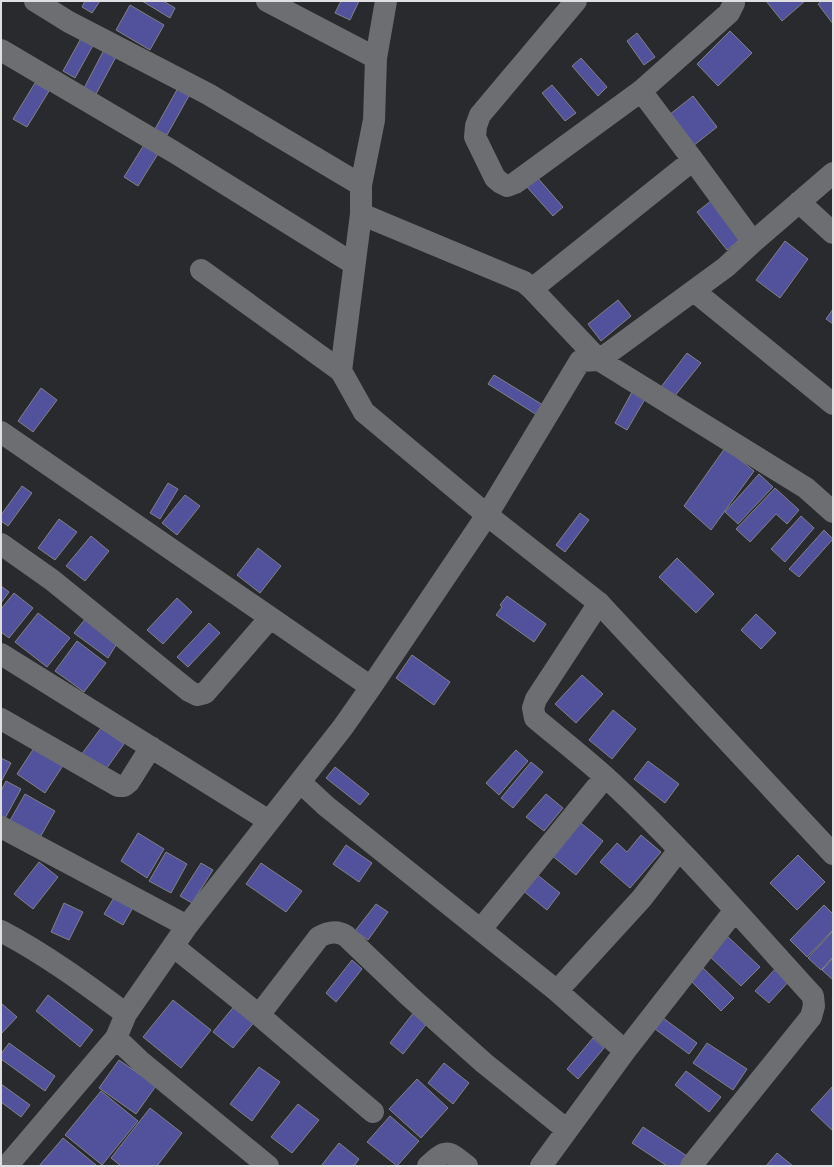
<svg xmlns="http://www.w3.org/2000/svg" width="834" height="1167" viewBox="0 0 834 1167" font-family="Poppins,sans-serif">
<style>
.building{fill:#52519c;stroke:#818185}
.lines{fill:none;stroke-linecap:round;stroke-linejoin:round}
.minor{stroke:#6d6e72;stroke-width:22}
.tertiary{stroke:#6d6e72;stroke-width:22}
</style>
<rect width="100%" height="100%" fill="#292a2d"/>
<path class="building" d="M85,1H100L92,13L82,7Z
M142,1H163L175,8L170,18Z
M341,1H359L350,20L335,13Z
M766,1H805L782,21Z
M822,1H833V24L818,4Z
M130,5L164,25L150,50L116,30Z
M730,31L752,53L718,86L697,64Z
M84,33L96,40L75,78L63,71Z
M637,33L655,57L644,65L627,41Z
M105,48L117,55L96,94L84,88Z
M581,58L607,87L598,96L572,66Z
M35,83L49,91L27,127L13,119Z
M552,85L576,113L565,121L542,93Z
M178,88L190,94L167,135L155,129Z
M693,96L717,127L693,146L669,115Z
M147,140L161,149L138,186L124,177Z
M536,176L563,207L553,216L526,186Z
M712,200L743,237L727,250L697,212Z
M785,241L808,259L780,298L756,280Z
M618,300L631,316L601,341L588,324Z
M833,309V324L826,319Z
M687,353L701,363L674,397L661,387Z
M494,375L543,405L537,415L488,384Z
M41,388L57,400L33,432L18,421Z
M632,392L645,399L627,430L615,423Z
M725,448L754,471L711,530L684,506Z
M759,474L773,487L738,524L725,512Z
M168,483L178,489L160,519L150,513Z
M22,486L32,493L8,526L1,521V515Z
M775,488L799,510L787,524L776,514L750,542L736,529Z
M185,495L200,506L177,535L162,523Z
M580,513L589,520L565,552L556,545Z
M801,516L814,528L785,562L771,549Z
M59,519L77,532L55,560L38,548Z
M824,530L833,539L799,577L789,569Z
M91,536L109,551L85,581L66,566Z
M258,548L281,566L260,593L237,575Z
M677,558L714,594L696,613L659,577Z
M1,586L9,592L1,603Z
M14,593L33,608L9,638L1,632V609Z
M507,596L546,624L534,642L496,615L502,607L500,605Z
M177,598L192,612L163,644L147,630Z
M38,613L70,638L47,667L15,642Z
M90,613L121,637L108,658L74,633Z
M756,614L776,633L761,649L741,630Z
M209,623L220,633L188,667L177,657Z
M77,641L106,663L84,692L55,671Z
M412,655L450,682L434,705L396,678Z
M582,675L603,694L576,723L555,704Z
M613,710L636,729L612,759L589,740Z
M101,728L124,744L104,772L81,755Z
M36,745L64,764L45,793L17,774Z
M516,750L528,761L499,795L486,783Z
M1,758L11,763L1,782Z
M648,761L679,784L665,803L634,779Z
M531,762L543,772L513,808L501,798Z
M335,767L369,794L360,805L326,778Z
M6,781L21,789L3,822L1,820V791Z
M25,794L55,811L38,841L8,824Z
M546,794L563,808L544,831L526,817Z
M577,820L603,841L576,875L550,854Z
M138,833L164,849L147,878L121,861Z
M641,835L661,852L630,888L600,862L617,843L627,852Z
M346,845L372,863L359,882L333,864Z
M166,852L187,864L171,893L149,881Z
M798,855L825,882L797,910L770,883Z
M39,862L58,877L33,909L14,894Z
M201,863L213,870L192,903L180,896Z
M261,863L302,891L286,912L246,884Z
M535,873L560,893L547,910L522,890Z
M118,891L136,902L123,925L104,914Z
M64,903L83,912L69,940L51,932Z
M376,904L388,912L368,940L355,931Z
M824,905L833,914V930L807,957L790,940Z
M833,931V957L821,970L808,958Z
M724,933L760,967L741,986L705,952Z
M833,958V980L822,970Z
M352,960L362,969L336,1002L326,993Z
M699,964L734,998L721,1011L687,977Z
M776,968L790,980L769,1003L755,991Z
M48,995L93,1030L80,1047L36,1011Z
M173,1000L211,1030L181,1068L143,1037Z
M1,1003L17,1017L1,1034Z
M236,1004L256,1020L233,1048L213,1032Z
M414,1012L428,1022L403,1054L390,1043Z
M663,1018L697,1043L689,1054L655,1029Z
M593,1038L604,1048L578,1079L567,1069Z
M9,1043L55,1076L45,1091L1,1059V1054Z
M707,1043L747,1069L733,1090L693,1063Z
M119,1060L156,1086L136,1114L99,1088Z
M444,1063L469,1083L453,1104L428,1083Z
M259,1067L280,1082L252,1121L230,1104Z
M686,1071L721,1097L709,1112L675,1085Z
M417,1079L448,1108L421,1138L389,1109Z
M1,1084L30,1105L21,1117L1,1102Z
M833,1086V1131L811,1110Z
M101,1091L138,1121L102,1165L65,1135Z
M298,1104L319,1120L292,1153L271,1137Z
M150,1108L182,1133L157,1166H121L111,1158Z
M390,1116L419,1141L397,1166L367,1142Z
M643,1127L687,1156L681,1166H667L632,1143Z
M63,1138L96,1165L95,1166H39Z
M339,1143L359,1159L354,1166H321Z
M777,1153L793,1166H766Z"/>
<g class="lines">
<path class="minor" d="M35,1L69,22L208,94L361,185
M267,1L376,58
M576,1L480,115L476,126L475,137L495,178L501,183L507,186L515,183L641,91L729,13L734,3V1
M1,50L174,152L354,264
M641,91L693,160L753,242
M799,202L833,233
M361,214L524,282L532,289L599,360L806,488L833,512
M201,270L341,371
M532,289L693,160
M694,291L833,404
M1,432L371,687
M1,544L52,580L189,691L197,695L205,693L270,618
M599,603L536,699L533,708L535,718C560,739 587,760 611,782C683,849 747,924 813,996L814,1006L811,1017L691,1166
M1,654L269,821
M1,719L118,786H124L129,782L151,747
M300,782L326,806L557,991L625,1051
M1,827L187,926
M481,929L605,777
M1,931C45,954 86,984 126,1014
M173,946L259,1015L281,1034L373,1112
M557,991L642,898L679,850
M259,1015L319,937C328,932 337,930 346,936L408,995L484,1063L567,1130
M116,1038L140,1061L268,1166
M7,1166L116,1038L126,1014L187,926L343,727L371,687L487,515L580,361L599,360L726,267L753,242L833,173
M428,1166C447,1148 448,1151 467,1166
M541,1166L625,1051L735,910"/>
<path class="tertiary" d="M386,1L376,58L374,120L361,185V214L341,371L364,412L487,515L599,603L833,854"/>
</g>
<rect width="834" height="1167" fill="none" stroke="#dfdfe2" stroke-width="4"/>
</svg>
